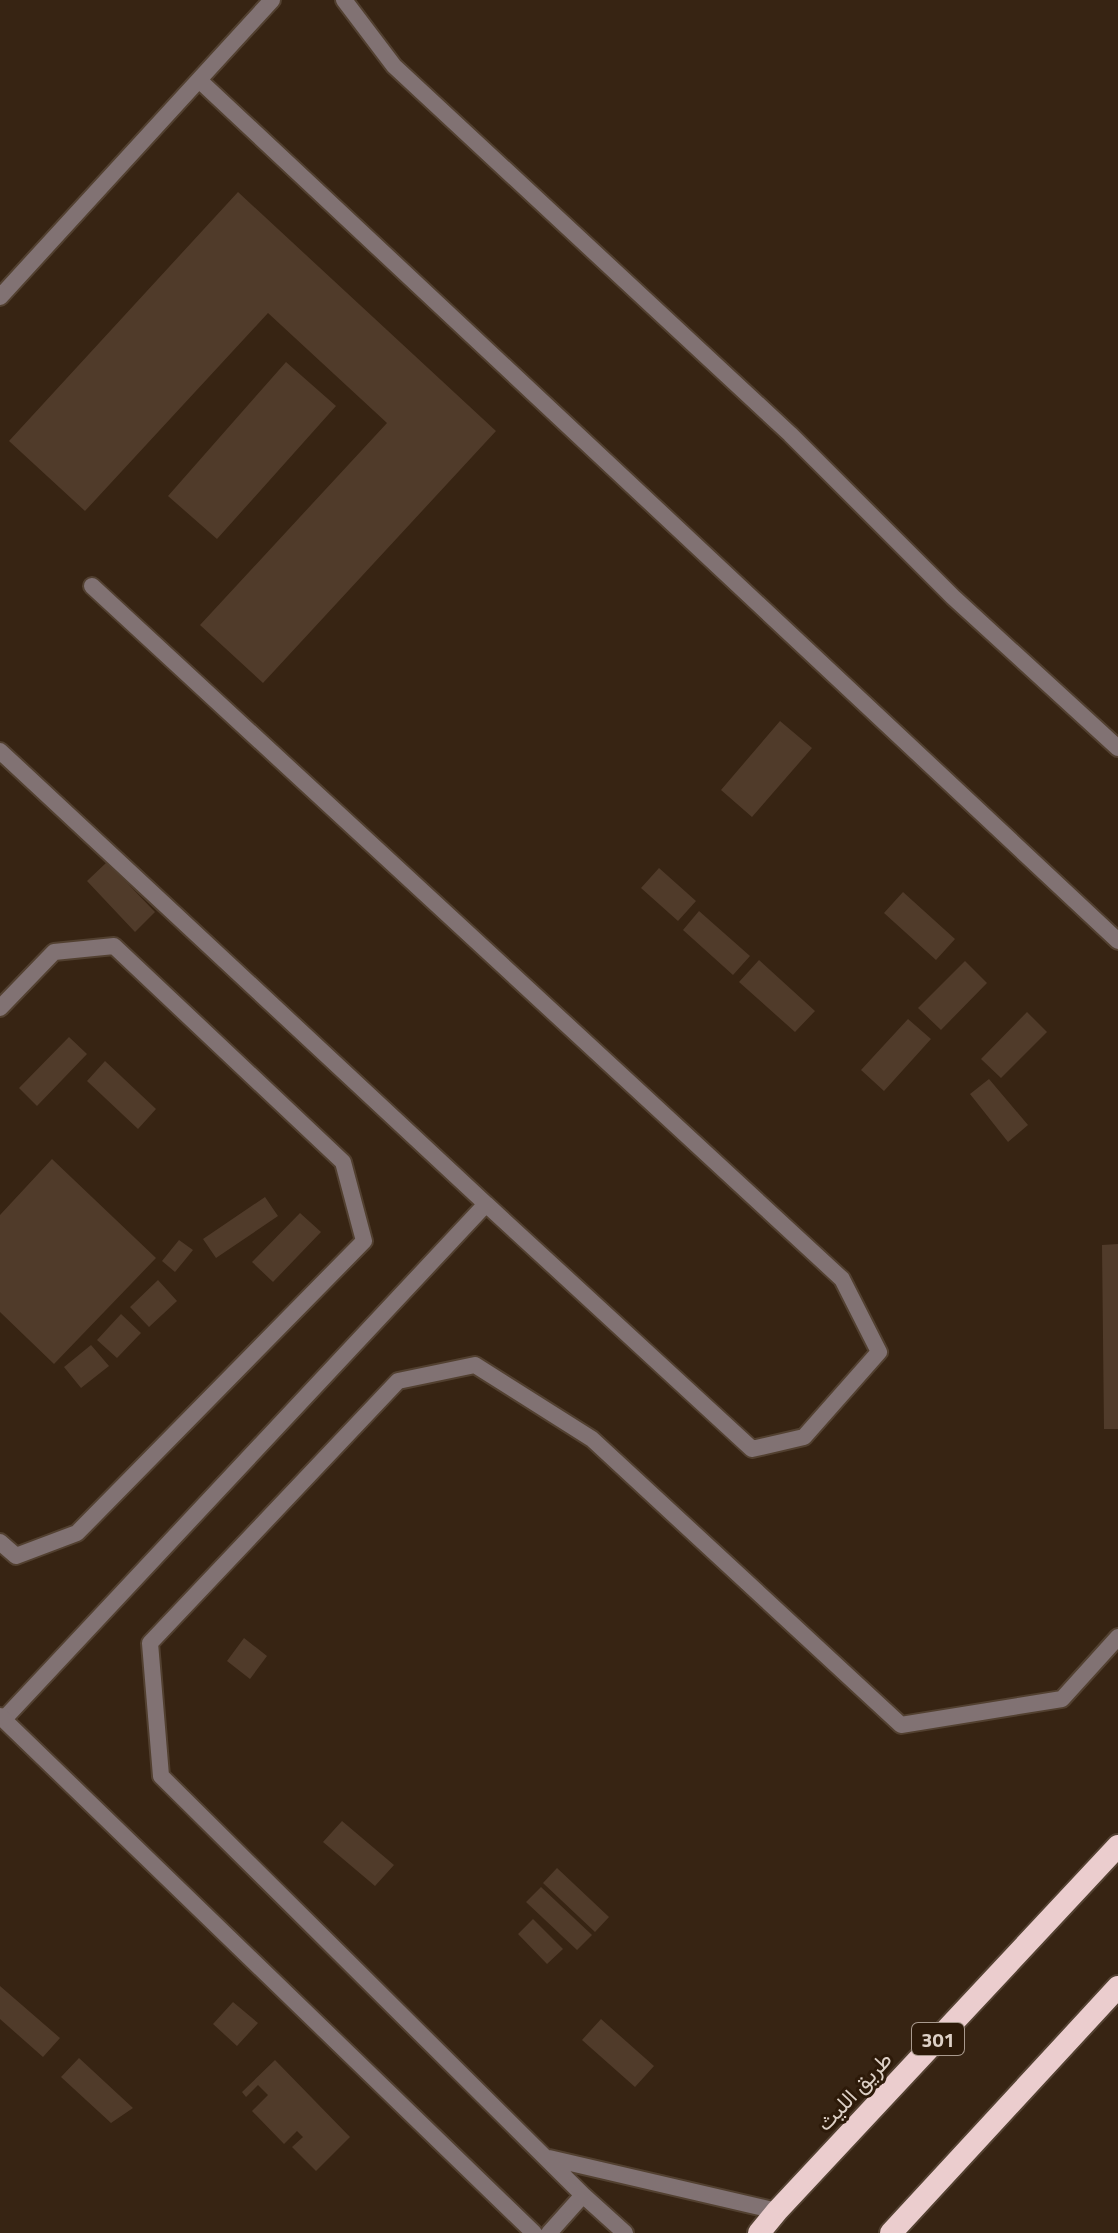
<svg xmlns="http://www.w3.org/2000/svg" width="1118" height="2233" viewBox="0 0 1118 2233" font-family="'Titillium Web',Vazirmatn,sans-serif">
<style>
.building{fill:#503b2a}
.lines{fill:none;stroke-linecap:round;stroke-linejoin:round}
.service-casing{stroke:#524030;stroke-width:20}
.minor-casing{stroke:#524030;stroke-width:20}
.trunk-casing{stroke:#524030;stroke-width:26}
.service{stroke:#817273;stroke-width:16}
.minor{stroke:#817273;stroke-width:16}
.trunk{stroke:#ebcdce;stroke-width:22}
.labels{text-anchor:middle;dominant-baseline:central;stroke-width:6;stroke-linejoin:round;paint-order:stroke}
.shield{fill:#2d1a09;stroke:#a8998d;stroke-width:2}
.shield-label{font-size:20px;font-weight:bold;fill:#ddd0c6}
.street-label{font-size:22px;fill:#ddd0c6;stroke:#2d1a09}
</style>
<rect width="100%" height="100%" fill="#372413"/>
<path class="building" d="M238,192L496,431L263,683L200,625L387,423L268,313L85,511L9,441Z
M286,362L336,406L217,539L168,496Z
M780,721L812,748L752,817L721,790Z
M107,862L155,912L135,932L87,881Z
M659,868L696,901L678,921L641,888Z
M903,892L955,939L936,960L884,913Z
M699,911L750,956L733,975L683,930Z
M759,960L815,1011L795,1032L739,982Z
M965,961L987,983L941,1030L918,1008Z
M1027,1012L1047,1032L1001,1078L981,1059Z
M908,1019L931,1039L884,1091L861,1070Z
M69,1037L87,1054L37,1106L19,1088Z
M105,1061L156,1109L138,1129L87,1081Z
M989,1079L1028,1125L1008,1142L970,1094Z
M52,1159L156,1258L54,1364L0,1312V1215Z
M265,1197L278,1216L216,1258L203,1239Z
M300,1213L321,1232L273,1282L252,1262Z
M179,1240L193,1250L175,1272L162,1261Z
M1118,1244V1429H1104L1102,1245Z
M158,1280L177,1301L149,1327L130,1307Z
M121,1314L141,1333L117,1358L97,1340Z
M91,1345L109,1366L81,1388L64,1367Z
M244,1638L267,1656L250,1679L227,1661Z
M342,1821L394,1865L375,1886L323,1842Z
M557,1868L609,1917L595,1932L543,1883Z
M541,1887L592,1935L577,1950L526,1902Z
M533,1919L563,1949L547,1964L518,1934Z
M0,1986L60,2038L43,2057L0,2019Z
M233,2002L258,2023L237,2046L213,2024Z
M601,2019L654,2066L635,2087L582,2040Z
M79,2058L133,2108L111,2123L61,2077Z
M275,2060L350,2137L316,2171L292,2147L303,2137L297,2131L284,2144L252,2111L268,2095L258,2085L246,2097L242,2092Z"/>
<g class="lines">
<defs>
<path id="service" d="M92,586L842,1279L879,1352L804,1437L752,1449L486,1204
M0,751L486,1204L4,1719
M0,1008L54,952L114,946L343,1162L364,1241L77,1533L16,1556L0,1542"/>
<path id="minor" d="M344,0L394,66L790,434L953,597L1118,748
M199,80L1118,941
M0,297L272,0
M0,1716L534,2233
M549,2158L777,2211
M549,2233L583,2195
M625,2233L583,2195L161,1776L150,1643L398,1381L475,1365L592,1439L901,1725L1062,1699L1118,1637"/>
<path id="trunk" d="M759,2233L777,2211L1118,1846
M891,2233L1118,1987"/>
</defs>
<use href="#service" class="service-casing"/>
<use href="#minor" class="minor-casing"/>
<use href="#trunk" class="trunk-casing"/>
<use href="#service" class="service"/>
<use href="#minor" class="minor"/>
<use href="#trunk" class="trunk"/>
</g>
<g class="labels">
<rect class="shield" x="912" y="2023" width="52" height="32" rx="6"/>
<g class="shield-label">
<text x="938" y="2039">301</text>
</g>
<g class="street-label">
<text transform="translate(854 2091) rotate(-47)">طريق الليث</text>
</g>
</g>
</svg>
